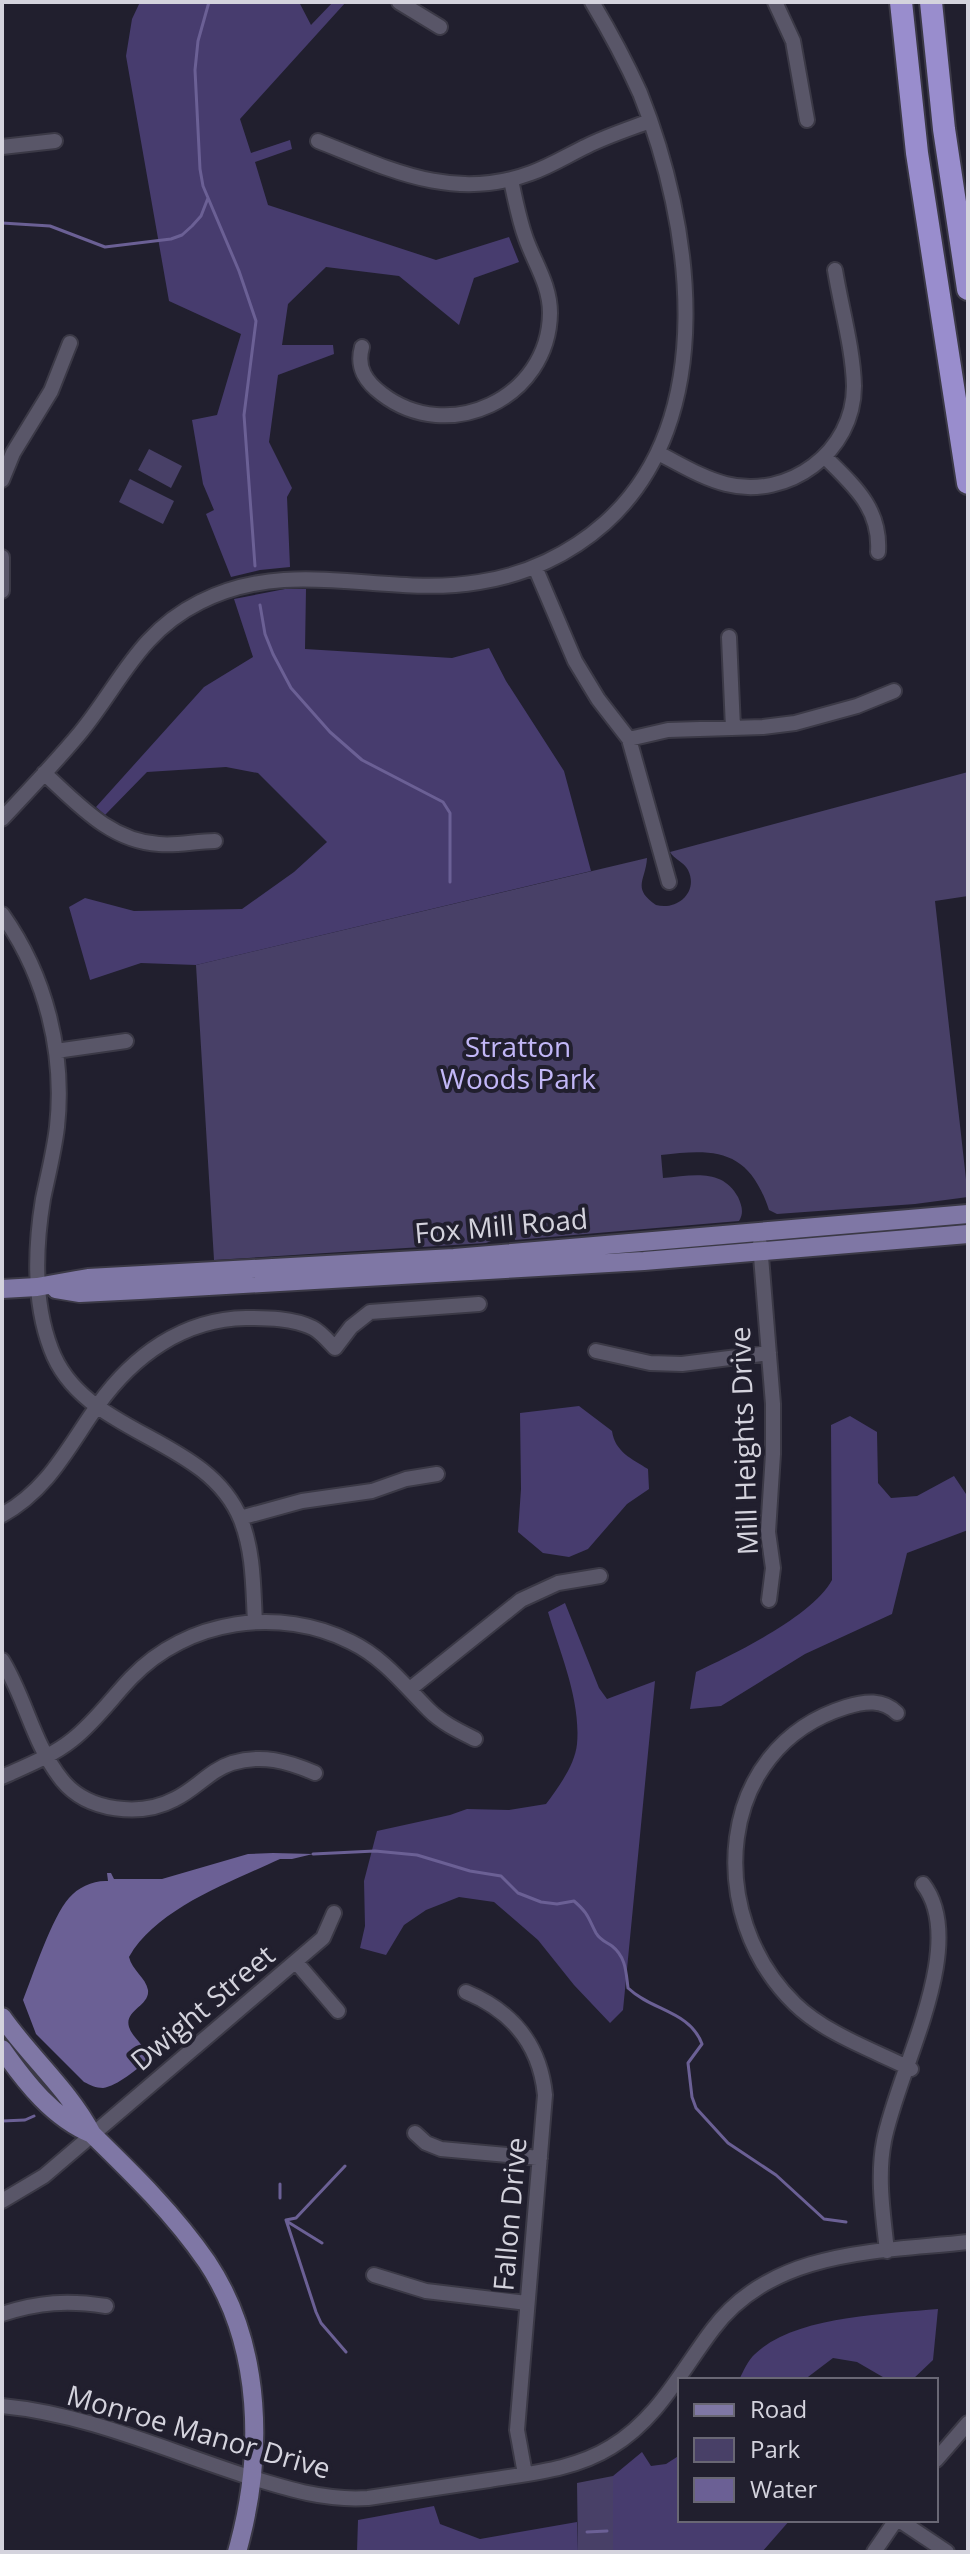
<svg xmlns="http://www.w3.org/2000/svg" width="970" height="2554" viewBox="0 0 970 2554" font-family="'Open Sans',sans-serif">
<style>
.green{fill:#484067}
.forest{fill:#473c6e}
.water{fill:#6b6095}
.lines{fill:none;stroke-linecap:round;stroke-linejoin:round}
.stream{stroke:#6b6095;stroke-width:3}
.minor-casing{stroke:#3b3946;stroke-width:18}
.major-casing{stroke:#3b3946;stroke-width:22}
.highway-casing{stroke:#3b3946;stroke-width:26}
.minor{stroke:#595668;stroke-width:14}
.major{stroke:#7f77a5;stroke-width:18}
.highway{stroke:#998dcd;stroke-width:22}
.labels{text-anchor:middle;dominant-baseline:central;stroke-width:8;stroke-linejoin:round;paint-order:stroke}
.park-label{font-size:28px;fill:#c2b7f7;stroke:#211f2e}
.street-label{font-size:28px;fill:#d4d3dd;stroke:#211f2e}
</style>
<rect width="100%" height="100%" fill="#211f2e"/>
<path class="green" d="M149,449L182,466L171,488L138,470Z
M130,479L174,501L163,524L119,502Z
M968,772V896L935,901L968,1197L915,1204L777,1214L769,1210C749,1150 717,1148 661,1155L663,1178C690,1176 722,1167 738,1197C742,1206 744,1213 739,1221L515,1240L514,1232L486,1243L214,1260L196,965L647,858C646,880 631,888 656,905C677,911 699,892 688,870C684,862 674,859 670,852Z
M613,2476V2552H578L577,2483Z"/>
<path class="forest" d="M140,2H299L311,25L333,2H346L240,119L251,153L290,140L292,149L255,162L268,205L436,260L509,237L519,262L474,278L459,325L399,276L326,267L288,304L282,345H333L334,354L278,375L269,442L292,488L287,497L290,567L260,570L231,577L206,514L214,510L203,484L192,420L217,415L241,334L169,301L126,56L132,19Z
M285,589H306L305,649L452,658L489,648L506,681L564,771L591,871L196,965L141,963L90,980L69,907L85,898L134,911L242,909L294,872L327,842L258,773L226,767L147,772L105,815L96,807L204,687L253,657L234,599Z
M579,1406L612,1431C615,1452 632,1459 648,1469L649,1489L627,1504L588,1549L569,1557L543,1553L518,1532L521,1489L520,1413Z
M850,1416L877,1432L878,1483L891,1498L917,1496L954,1476L968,1497V1530L907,1553L892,1614L805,1654L721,1706L690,1709L696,1672C734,1654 813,1616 832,1580L831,1425Z
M565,1603L599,1688L607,1699L655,1681L623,2010L610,2023L574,1985L538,1940L494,1902L459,1897L426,1910L404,1925L386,1955L360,1948L365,1926L364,1881L377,1831L450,1815L467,1809L509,1810L546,1804C558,1788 575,1765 577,1744C581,1700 560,1653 548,1612Z
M938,2309L933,2360L912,2380H888L857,2362L833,2358L804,2380H739C743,2372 748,2360 755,2354C794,2316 886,2314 938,2309Z
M642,2452L651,2466L666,2464L680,2455V2520H790L762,2552H613V2476Z
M434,2506L440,2524L480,2539L577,2522L578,2552H357L358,2520Z"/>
<path class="water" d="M273,1853L313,1854L292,1859H280C231,1882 157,1908 129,1957C132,1970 146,1978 148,1990C150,2006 124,2010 129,2027C133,2039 146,2045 148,2059C138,2069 117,2086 103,2088C96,2088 90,2085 84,2082L36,2034L23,2000C33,1975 52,1917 69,1898C78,1887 94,1880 108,1881L107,1873H111L114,1879H162L248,1854Z"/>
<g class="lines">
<path class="stream" d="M209,2L198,41L195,70L200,169L203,186L239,271L256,321L244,415L255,566
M2,223L50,226L105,247L171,239L182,235L192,226L201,216L208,198
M260,605L265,634L273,654L291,688L330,732L362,760L443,802L450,813V882
M313,1854L375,1851L417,1855L470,1871L501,1876L518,1893L541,1902L557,1904L574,1901C589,1914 588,1918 596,1933C600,1940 606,1942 612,1946C626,1957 626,1972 628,1988C652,2011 690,2011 702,2044L688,2063L692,2097L696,2108L728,2143L776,2175L824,2219L846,2222
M2,2121L25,2120L34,2116
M280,2184V2198
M286,2220L316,2312L321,2323L346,2352
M286,2220L296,2218L345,2166
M288,2222L322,2243
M587,2532L607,2531"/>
<defs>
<path id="minor" d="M399,2L440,27
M775,2L793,41L807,120
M318,141C389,169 453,202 531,173C551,166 568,155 587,146C607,136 629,129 650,121
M2,147L55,141
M362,347C356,368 366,382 382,394C448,445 549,399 550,313C550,285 535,264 526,239C519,220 515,199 511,180
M658,453C680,464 702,478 726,484C788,500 854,452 854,386C853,348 841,307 835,270
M825,457C853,485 881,508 878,552
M2,480L13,453L51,391L70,343
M2,557V591
M535,567L575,661L598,699L629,739L669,882
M729,637L733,728
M629,739L668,730L763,727L795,723L857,706L894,691
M44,773C78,804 110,841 159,844C177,846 196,841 215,841
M2,819C28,791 55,763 80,733C121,683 138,633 200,602C293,555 384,598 479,582C526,575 570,554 605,523C721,419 692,223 640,93C626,62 610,32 592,2
M2,914C46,976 65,1053 57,1127C54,1152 48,1175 43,1199C35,1248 33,1302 51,1349C83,1436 207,1435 241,1520C254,1553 253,1588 255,1622
M56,1051L126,1041
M760,1244L773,1404V1454L768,1532L773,1568L769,1600
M596,1351L650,1363L682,1364L769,1353
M2,1515C49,1489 68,1447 98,1405C133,1356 183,1319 246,1318C267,1318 293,1318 313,1328C321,1332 329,1342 335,1348L351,1327L370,1312L479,1304
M240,1518L302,1501L372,1491L406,1479L437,1474
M2,1660C26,1699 33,1744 62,1780C88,1812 141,1817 175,1799C196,1789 210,1770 232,1763C262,1754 287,1761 315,1773
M410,1689L521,1600L558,1583L600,1576
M897,1713C883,1699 865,1701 846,1707C714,1748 704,1916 795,2004C826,2034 873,2050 911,2069
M2,1777C26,1766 52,1756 72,1740C95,1722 111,1699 131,1678C187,1619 280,1606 351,1642C384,1658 404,1685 429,1710C442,1723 459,1731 475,1739
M296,1962L338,2011
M466,1992C512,2011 540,2045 545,2095L517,2430L525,2474
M415,2133L426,2143L441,2149L540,2158
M2,2201L44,2176L323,1938L334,1913
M887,2251C883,2214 877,2177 884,2141C897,2071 970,1945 923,1884
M374,2275L426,2291L527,2303
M2,2314C39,2302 68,2300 106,2306
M2,2406C86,2414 163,2449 243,2475C285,2488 324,2501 368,2498C408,2492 448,2486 489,2480C530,2473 574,2470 611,2447C658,2419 681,2371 713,2329C773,2249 878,2252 968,2242
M936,2460L968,2423
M899,2520L947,2552
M874,2552L896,2520"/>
<path id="major" d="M2,1289L37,1287L88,1278L454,1258L968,1214
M56,1289L80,1293L140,1290L644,1261L968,1234
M2,2017C30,2057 69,2090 92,2134C133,2174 174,2214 207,2262C263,2346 264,2457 237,2552
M2,2049C26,2083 53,2118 92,2134"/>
<path id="highway" d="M901,2L917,153L968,483
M931,2L944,129L968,289"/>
</defs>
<use href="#minor" class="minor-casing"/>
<use href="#major" class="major-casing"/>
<use href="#highway" class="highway-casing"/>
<use href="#minor" class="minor"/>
<use href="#major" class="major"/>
<use href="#highway" class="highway"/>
</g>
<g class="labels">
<g class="park-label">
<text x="518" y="1046">Stratton<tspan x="518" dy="32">Woods Park</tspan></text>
</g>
<g class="street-label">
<text transform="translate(501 1225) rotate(-5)">Fox Mill Road</text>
<text transform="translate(743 1441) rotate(-92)">Mill Heights Drive</text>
<text transform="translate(202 2007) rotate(-40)">Dwight Street</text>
<text transform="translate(509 2214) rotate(-85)">Fallon Drive</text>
<text transform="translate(199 2431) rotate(16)">Monroe Manor Drive</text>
</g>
</g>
<rect width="970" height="2554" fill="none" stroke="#d4d3dd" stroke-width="8"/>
<rect x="678" y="2378" width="260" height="144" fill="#211f2e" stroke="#696774" stroke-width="2"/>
<rect x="694" y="2404" width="40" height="12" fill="#7f77a5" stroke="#696774" stroke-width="2"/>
<text x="750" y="2418" font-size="24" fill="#d4d3dd">Road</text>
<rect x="694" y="2438" width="40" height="24" fill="#484067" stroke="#696774" stroke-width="2"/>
<text x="750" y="2458" font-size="24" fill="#d4d3dd">Park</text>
<rect x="694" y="2478" width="40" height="24" fill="#6b6095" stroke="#696774" stroke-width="2"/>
<text x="750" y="2498" font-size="24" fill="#d4d3dd">Water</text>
</svg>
